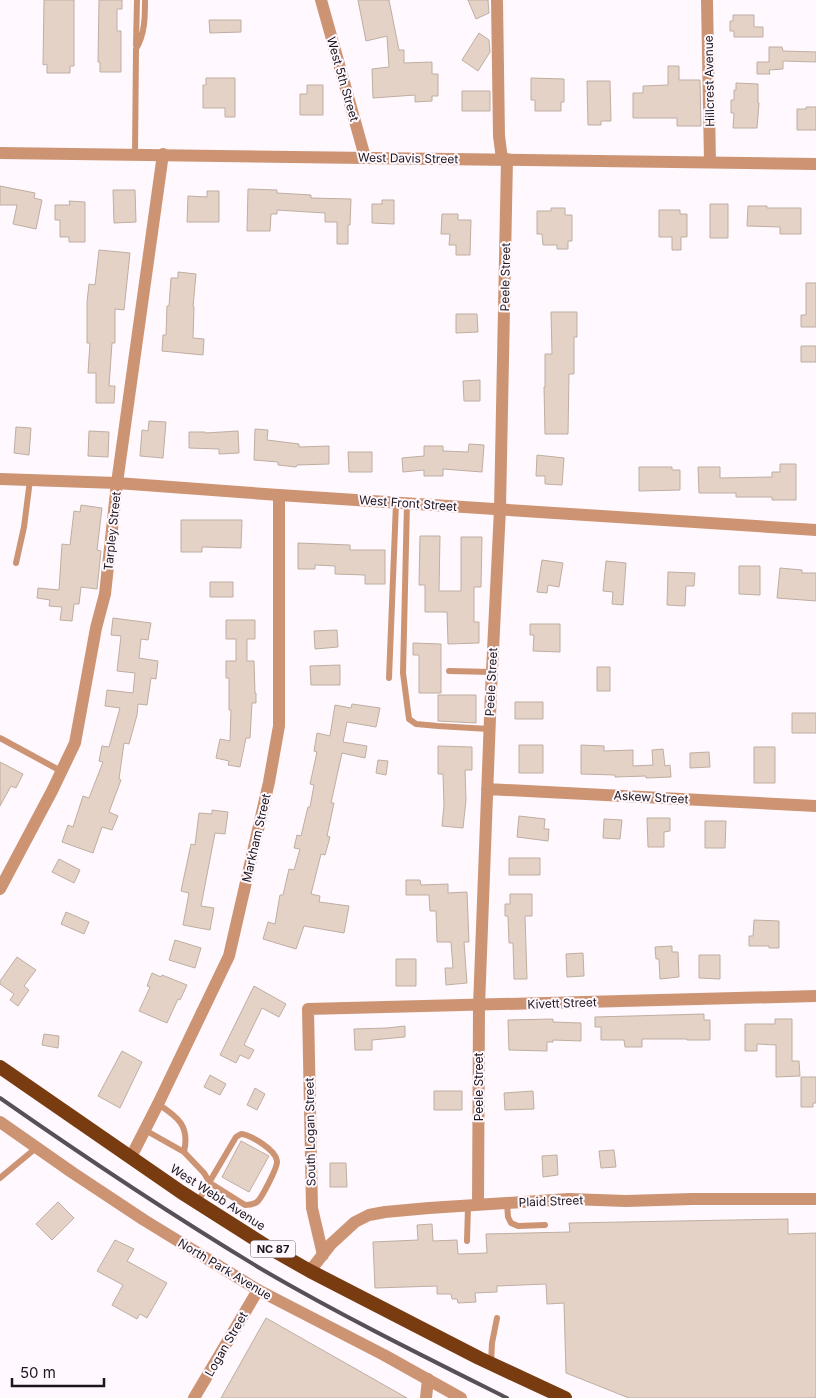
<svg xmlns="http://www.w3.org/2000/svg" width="816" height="1398" viewBox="0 0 816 1398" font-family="Inter,sans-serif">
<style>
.building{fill:#e3d2c5;stroke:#bfaea1}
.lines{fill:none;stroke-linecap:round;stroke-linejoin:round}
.service{stroke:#cd9474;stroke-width:6}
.minor{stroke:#cd9474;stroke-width:12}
.tertiary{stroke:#cd9474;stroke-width:12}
.trunk{stroke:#783c10;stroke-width:14}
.rail{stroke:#575157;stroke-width:4}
.labels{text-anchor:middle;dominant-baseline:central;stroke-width:4;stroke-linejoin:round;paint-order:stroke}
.shield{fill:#fff8fe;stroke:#615a60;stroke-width:1}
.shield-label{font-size:11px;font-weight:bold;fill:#1d171d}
.street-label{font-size:12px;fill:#1d171d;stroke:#fff8fe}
</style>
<rect width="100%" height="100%" fill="#fff8fe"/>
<path class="building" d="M44,0H74V66H70V73H47V64L43,65Z
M99,0H122V9H117V31H121V72H100V62H98Z
M358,0H389L399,50H404V63L432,62V74H438V96H432V101L415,102V95L373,98L372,69L389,67L387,36L366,41Z
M468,0H488L489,13L476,19Z
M733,15H754V27H763V37H734V31H730V21H733Z
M209,20H241V32L210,33Z
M479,33L489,40L490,52L478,71L462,60Z
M769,47H782L783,51L816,52V62L783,61V69L769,70L770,74H757V62H769Z
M668,66H679V80H700L701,126H677V118H633V93H643V86L668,85Z
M206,78H235V117H225V108H203V85H206Z
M531,78L564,79V102H561V111H535V100H531Z
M587,81H610L611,121H601V125H588Z
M736,83L758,84V103H759L757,128H733L734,113H731V100H734V90H736Z
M307,85H323V115H300V94H307Z
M462,91H490V111H462Z
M806,107H816V130H797V109H806Z
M0,186L35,193L34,198L42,200L36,229L13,224L17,205H0Z
M248,189L277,190V193L311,195V198L351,199L350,225H348V244H337V222H325V213L277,210V214H271L270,231H247Z
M113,190H135L136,222L114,223Z
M207,191H219V222H187L188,196L207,197Z
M382,200H394V224L372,223V204H382Z
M69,201L85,202V242H69V237H60V220H55V205H70Z
M710,204H728V238H710Z
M748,206H767V208H801V234H780V227L747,226Z
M551,208H565V215H572V241H568V249H557V245H543L542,234H537V211H551Z
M659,210H680V214H687V237H681V250H672V237H659Z
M442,214H458V220H471L470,255H456V245H449L450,234H441Z
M99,250L130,253L124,310L115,309V343H112L109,386H115L114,403H96V373H88L90,343H87V302L89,284L95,285Z
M178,272L196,274L193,307H194L193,338L204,339L203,355L162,351L163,335H166L167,306H169L171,278H178Z
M806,283H816V327H801V315H806Z
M551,312H577V337H574V374H569L568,434H545L544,387H545V354H552Z
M456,314H477L478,332L456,333Z
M801,346H816V362H801Z
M480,380V401H464L463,381Z
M149,421L166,422L163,458L140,456L142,430L148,431Z
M16,427L31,428L29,455L14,453Z
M255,429L268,430L267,440L299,444V447L329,446V464L297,465L296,467L278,465V462L254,460Z
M89,431L109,432L108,457L88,456Z
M238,431L239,453L219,454V449L189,448V432H205V433Z
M469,444L484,445L482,472L443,469V476H424V470L403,472L402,458L424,456V446H443V451L468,452Z
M348,452H372V472H349Z
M537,455L564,458L562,485L545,484V476H536Z
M780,464H796V500H772V497H736V493H699L698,467H720V478L772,477V472H780Z
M639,467H672V470H680V490L639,491Z
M81,505L102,508L97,550L101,551L97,589L81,587L79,604H74L72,621L60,620L62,607L49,606L50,600L37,598L38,588L59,590L62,544L70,545L74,511L80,512Z
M181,520H242L241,548L202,547V552H181Z
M420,536H440L439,591H461V537H482L481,587H474V622H479V643L448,644L447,612H425V585H419Z
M298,543L350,545V550H385V584H365V575L335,574V566L315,565V569H298Z
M542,560L563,563L559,587L548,585L547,593L537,592Z
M606,561L626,563L623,605L612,604L613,592L603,591Z
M739,566H760V595L739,594Z
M780,568L802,570V573H816V601L777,598Z
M668,572L695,573L694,586H686L685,606L667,605Z
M210,582H233V597H210Z
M113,618L151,623L148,640L141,639L139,658L158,661L156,679L151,678L147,705L138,704L137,715L129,744L124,743L119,779L121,780L109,812L118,816L112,830L102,827L93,853L62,842L68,825L73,827L83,796L89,798L103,762L99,761L102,746L109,747L120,708L105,706L107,690L133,693L135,673L117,671L121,636L111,635Z
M226,620H255V639H247V661H254L255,693H256V703H252L250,738H246L240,767L228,765L229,761L216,758L220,739L230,741L231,710H229V678H226V661H236V639H226Z
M530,624H560V652L533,651L534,635H530Z
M337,630L338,647L315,649L314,631Z
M413,643L441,644V693H419V655H413Z
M340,665V685H311L310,666Z
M597,667H610V691H597Z
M438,695H476V723L438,721Z
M515,702H543V719H515Z
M352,704L380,708L376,727L347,722L343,742L367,746L365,758L342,753L331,803H334L327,836L330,837L325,855L321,854L311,894L320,896L319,902L349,906L344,933L304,926L296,949L263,939L268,922L275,924L280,895H283L289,869L294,870L300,849L294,848L297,835L301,836L308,807H310L314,785L310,784L317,752L314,751L317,733L330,736L335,705L351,708Z
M792,713H816V733H792Z
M519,745H543V773H519Z
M581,745L604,746V751L633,750V766L653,765L652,750L663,749L665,766L670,765L671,777L646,778V776L615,777V775L581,774Z
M438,746L472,747V770H465L466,800L463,828L442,826L444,805L443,774H438Z
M754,747H775V783H754Z
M709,752L710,767L690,768V753Z
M378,760L388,761L386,775L376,773Z
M0,762L23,774L16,788L11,786L0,806Z
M212,810L228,812L225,834L215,833L201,906L214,908L210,930L183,925L189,893L181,891L191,844L195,845L199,813L212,814Z
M519,816L545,819L544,829H549L548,841L517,837Z
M647,818H670V831L664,832V847H648Z
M604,819L622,820L620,839L603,838Z
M705,821H726L725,848H705Z
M509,858H540V875H509Z
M59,859L80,870L74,883L52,872Z
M406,880H420L421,885L448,884V893L467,892L469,942H464L467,983L446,985L445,968H453L451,942H437L436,911H430L429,895H406Z
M510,894H532V916H525L527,979H514L513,943H509L508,916H505V904H510Z
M66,912L89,922L84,934L61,924Z
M754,920L779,921V948H769V946H749V936H753Z
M175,940L201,948L195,968L169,960Z
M672,946V952H678L679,977L660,979L659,959H656L655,947Z
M583,953L584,976L567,977L566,954Z
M699,955H720V979L699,978Z
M17,957L36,970L24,986L29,990L18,1006L10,1000L14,994L0,984V981Z
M396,959H416V986H396Z
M152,973L161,977L162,975L187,985L180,1000L178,999L167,1023L139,1011L150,987L147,986Z
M254,986L286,1004L279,1017L262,1008L244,1045L254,1050L249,1059L240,1055L236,1063L220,1055Z
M704,1014V1020H710V1040H687V1039H642V1047H625L624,1040H601V1027H595V1017Z
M553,1019V1022L581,1023V1041L553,1040V1042H547V1051L509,1050L508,1020Z
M775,1019H792V1061H799L800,1076L776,1077V1045L757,1044V1051H745V1024H775Z
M405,1026V1037L372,1040V1050H355L354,1029L387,1028Z
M44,1034L59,1036L58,1048L42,1045Z
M122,1051L142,1062L120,1108L98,1096Z
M210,1075L226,1084L220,1095L204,1087Z
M801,1077H816V1103H813V1107H801Z
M255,1088L265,1094L257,1110L247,1105Z
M434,1091H462V1110H434Z
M533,1091L534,1109L505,1110L504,1093Z
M241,1141L269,1156L249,1192L222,1177Z
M614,1150L616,1167L601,1168L599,1151Z
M557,1155L558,1175L543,1177L542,1156Z
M330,1163H346L347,1187H330Z
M58,1202L74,1218L52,1240L36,1224Z
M788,1219V1234L816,1233V1398H629L566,1373L564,1303L547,1304L546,1284L497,1286V1292L475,1293L476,1302L458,1303L457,1299H452L451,1294H437V1286L375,1288L373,1242L418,1240L417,1225L432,1224L433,1241L457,1240L458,1254L487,1253L486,1234L570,1232L569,1223Z
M115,1240L134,1249L127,1261L167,1283L147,1318L140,1314L137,1319L112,1305L123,1285L97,1271Z
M266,1318L407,1398H221Z"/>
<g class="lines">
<path class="service" d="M136,45L137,0
M135,154L136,49C145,34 145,17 145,0
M407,503L403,673L409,719L416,724L438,726L489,729
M16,563L24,527L30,480
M449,671L492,672
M389,678L396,503
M0,738L61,771
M158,1104C178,1117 190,1126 184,1152
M145,1130L184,1152L204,1173L210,1183L245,1205C249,1205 253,1205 257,1202C261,1199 278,1167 277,1161C276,1150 251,1135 241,1134L236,1137L197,1203
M0,1178L36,1148
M507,1203L508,1217L511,1223L518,1226L545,1225
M467,1241L468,1206
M491,1363L492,1343L497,1318"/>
<path class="minor" d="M497,0L499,136L502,159
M707,0L710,162
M487,789L816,806
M0,889L52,791L75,743L96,628L105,594L117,483L163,154
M131,1157L158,1104L229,956L269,782L279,726V495
M478,1205L479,1006L491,691L500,509L507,159
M323,1255L312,1208L308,1009L816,996
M310,1271L331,1244L355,1222L369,1215L385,1212L429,1208L569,1199L626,1201L692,1199H816
M194,1398L258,1290
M426,1398L428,1379"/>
<path class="tertiary" d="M321,0L365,157
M0,153L816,164
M0,479L117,483L279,495L816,530
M0,1122L73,1173L144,1220L258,1290L384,1355L461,1398"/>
<path class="trunk" d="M0,1067L181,1192L266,1246L310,1271L479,1358L565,1398"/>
<path class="rail" d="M0,1098C86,1158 173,1216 263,1270C342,1316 425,1357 507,1398"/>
</g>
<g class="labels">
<rect class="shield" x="250.5" y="1240.5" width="45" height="17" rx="4"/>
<g class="shield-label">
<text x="273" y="1249">NC 87</text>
</g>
<g class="street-label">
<text transform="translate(343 79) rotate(74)">West 5th Street</text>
<text transform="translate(709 81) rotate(-91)">Hillcrest Avenue</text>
<text transform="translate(408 158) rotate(1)">West Davis Street</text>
<text transform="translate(505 277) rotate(-89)">Peele Street</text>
<text transform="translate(408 503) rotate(4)">West Front Street</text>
<text transform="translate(112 531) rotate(-84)">Tarpley Street</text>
<text transform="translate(491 682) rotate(-87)">Peele Street</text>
<text transform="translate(651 797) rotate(3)">Askew Street</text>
<text transform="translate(256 838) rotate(-77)">Markham Street</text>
<text transform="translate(562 1003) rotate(-2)">Kivett Street</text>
<text transform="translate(478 1087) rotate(-90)">Peele Street</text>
<text transform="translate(310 1132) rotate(-91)">South Logan Street</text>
<text transform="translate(218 1197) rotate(33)">West Webb Avenue</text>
<text transform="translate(551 1201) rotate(-2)">Plaid Street</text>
<text transform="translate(225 1269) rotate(31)">North Park Avenue</text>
<text transform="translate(226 1344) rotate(-60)">Logan Street</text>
</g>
</g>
<path d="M12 1378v8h92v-8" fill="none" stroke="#1d171d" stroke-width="2.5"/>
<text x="20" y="1378" font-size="15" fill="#1d171d" stroke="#fff8fe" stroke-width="4" paint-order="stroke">50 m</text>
</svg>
